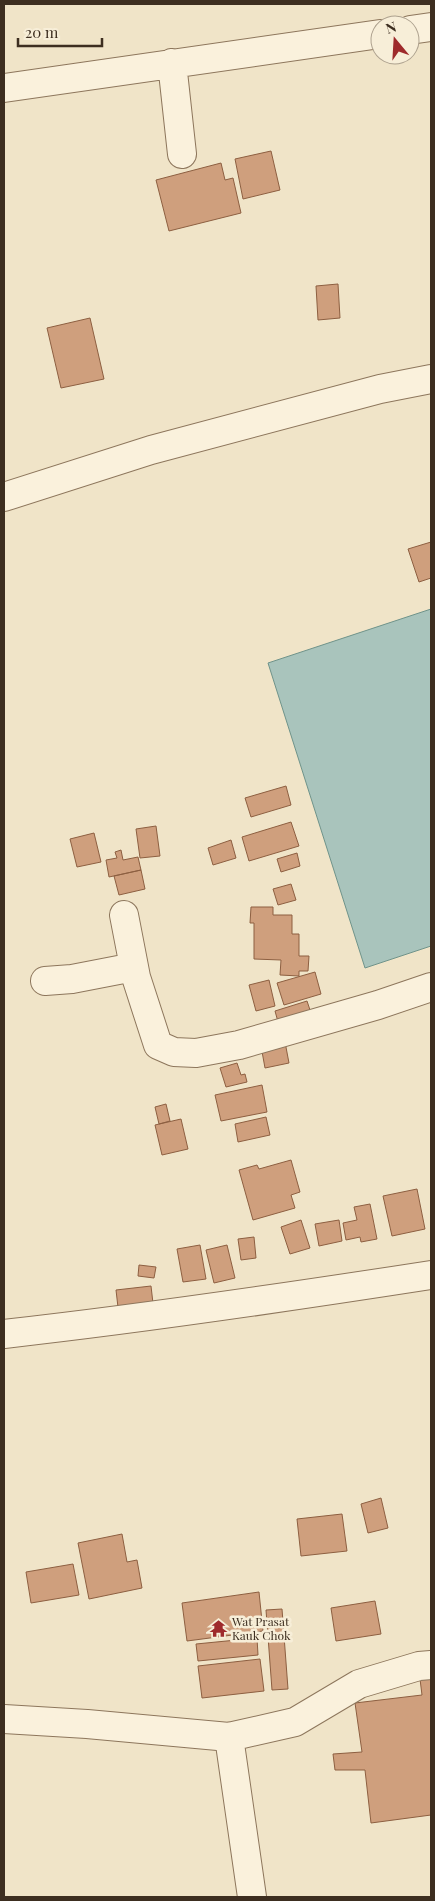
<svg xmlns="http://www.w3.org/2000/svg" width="435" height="1901" viewBox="0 0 435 1901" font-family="'Playfair Display',serif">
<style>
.water{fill:#a9c4bc;stroke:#6f938a}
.building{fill:#cf9f7d;stroke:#8d5f41}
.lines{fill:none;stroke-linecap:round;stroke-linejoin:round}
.minor-casing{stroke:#8d765c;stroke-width:30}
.minor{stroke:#faf1dc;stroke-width:28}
.labels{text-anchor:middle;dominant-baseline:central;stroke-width:5;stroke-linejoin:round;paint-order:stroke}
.poi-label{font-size:12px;fill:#3d2e20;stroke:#f7eed8;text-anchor:start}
</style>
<rect width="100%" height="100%" fill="#f0e4c8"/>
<path class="water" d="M431,609V946L365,968L268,663Z"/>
<path class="building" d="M271,151L280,190L243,199L235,159Z
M221,163L225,180L233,178L241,213L169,231L156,180Z
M338,284L340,318L318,320L316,286Z
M90,318L104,379L61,388L47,328Z
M431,542V578L419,582L408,549Z
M286,786L291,805L251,817L245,798Z
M291,822L299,846L249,861L242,837Z
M156,826L160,856L140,858L136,829Z
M94,833L101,862L77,867L70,839Z
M231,840L236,858L213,865L208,848Z
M121,850L123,860L138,857L141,870L109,877L106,860L117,858L115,852Z
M297,853L300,866L281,872L277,859Z
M141,870L145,889L119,895L114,876Z
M291,884L296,900L278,905L273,889Z
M251,907H273V915H292V934H299V956H309L308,971H299V976L280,975L281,960L254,959V923H250Z
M315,972L321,994L284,1005L277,983Z
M269,980L275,1006L256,1011L249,985Z
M307,1001L313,1019L280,1029L275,1011Z
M285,1042L289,1063L265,1068L261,1046Z
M237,1063L241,1075L245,1074L247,1082L226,1087L220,1068Z
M262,1085L267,1112L221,1121L215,1095Z
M166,1104L170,1121L159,1124L155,1107Z
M266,1117L270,1135L238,1142L235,1124Z
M181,1119L188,1149L162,1155L155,1125Z
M291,1160L300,1192L291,1195L295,1208L253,1220L239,1170L257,1165L259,1169Z
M417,1189L425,1229L392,1236L383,1196Z
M370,1204L377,1239L361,1242L360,1237L346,1240L343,1223L357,1220L354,1207Z
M301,1220L310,1248L290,1254L281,1227Z
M339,1220L342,1241L319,1246L315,1224Z
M254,1237L256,1258L241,1260L238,1239Z
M200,1245L206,1279L183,1282L177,1249Z
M227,1245L235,1278L214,1283L206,1250Z
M139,1265L156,1267L154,1278L138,1276Z
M151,1286L154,1312L119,1316L116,1290Z
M381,1498L388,1528L368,1533L361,1504Z
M342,1514L347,1551L301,1556L297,1519Z
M122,1534L127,1562L137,1560L142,1588L89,1599L78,1543Z
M73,1564L79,1595L31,1603L26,1572Z
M259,1592L263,1631L187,1641L182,1603Z
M375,1601L381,1634L336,1641L331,1608Z
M282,1609L288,1689L272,1690L266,1610Z
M257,1638L258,1655L198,1661L196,1644Z
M260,1659L264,1691L202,1698L198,1666Z
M431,1670V1815L371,1823L365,1770H335L333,1754L362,1752L355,1703L422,1695L419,1671Z"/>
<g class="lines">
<defs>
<path id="minor" d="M410,30L431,27
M172,63L182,154
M4,88L380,34
M4,497L151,450L380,389L431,379
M124,915L136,977L158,1045L174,1052L196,1053L239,1045L378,1005L431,987
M45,981L72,979L134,967
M4,1334C147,1318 289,1297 431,1275
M4,1719L87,1724L229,1737L295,1722L359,1684L419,1666L431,1665
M229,1737L252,1897"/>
</defs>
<use href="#minor" class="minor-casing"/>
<use href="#minor" class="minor"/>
</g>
<defs>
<symbol id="temple-bare" viewBox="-9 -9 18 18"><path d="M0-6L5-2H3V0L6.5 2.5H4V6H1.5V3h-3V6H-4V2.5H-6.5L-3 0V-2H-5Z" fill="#9e2a2b" stroke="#f7eed8" stroke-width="2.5" paint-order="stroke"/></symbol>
</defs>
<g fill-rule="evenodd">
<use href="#temple-bare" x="206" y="1616" width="25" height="25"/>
</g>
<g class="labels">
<g class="poi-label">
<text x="232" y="1621">Wat Prasat<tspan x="232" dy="14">Kauk Chok</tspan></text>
</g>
</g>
<rect width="435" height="1901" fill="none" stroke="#3d2e20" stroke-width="10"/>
<g transform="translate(395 40) rotate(342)"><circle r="24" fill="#f7eed8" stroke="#ada18e"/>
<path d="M0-4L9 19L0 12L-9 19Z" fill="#9e2a2b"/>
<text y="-8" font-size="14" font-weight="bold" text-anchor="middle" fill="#3d2e20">N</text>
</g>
<path d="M18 38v8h84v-8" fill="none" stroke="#3d2e20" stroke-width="2.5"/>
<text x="25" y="38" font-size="15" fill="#3d2e20" stroke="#f7eed8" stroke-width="4" paint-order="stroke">20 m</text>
</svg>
